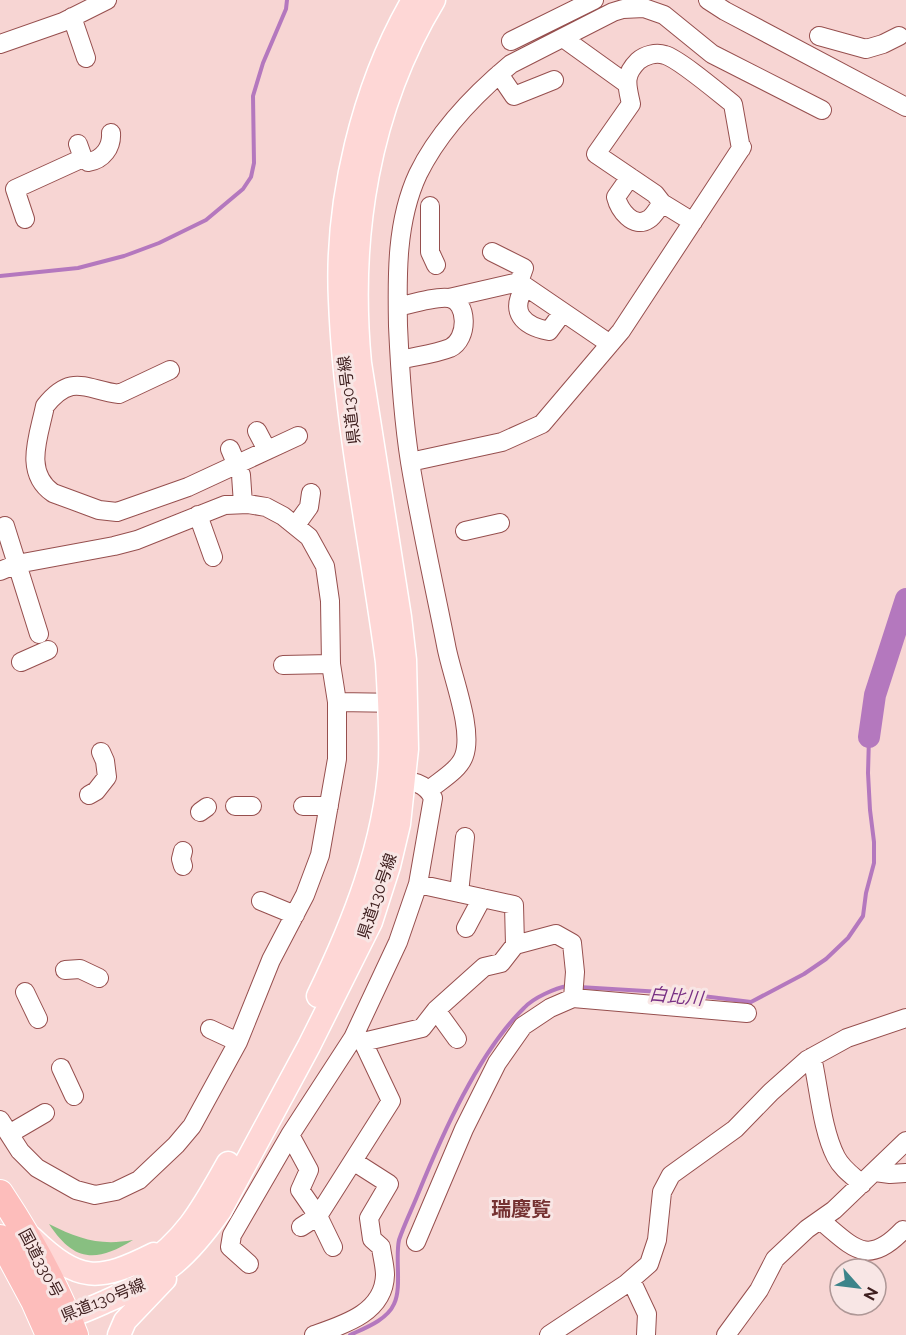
<svg xmlns="http://www.w3.org/2000/svg" width="906" height="1335" viewBox="0 0 906 1335" font-family="Raleway,'Noto Sans JP',sans-serif">
<style>
.green{fill:#88bf81}
.lines{fill:none;stroke-linecap:round;stroke-linejoin:round}
.stream{stroke:#b478be;stroke-width:4}
.river{stroke:#b478be;stroke-width:22}
.minor-casing{stroke:#964f4e;stroke-width:20}
.major-casing{stroke:#fff;stroke-width:25}
.highway-casing{stroke:#fff;stroke-width:28}
.minor{stroke:#fff;stroke-width:18}
.major{stroke:#fed7d6;stroke-width:22}
.highway{stroke:#fdbdbb;stroke-width:26}
.labels{text-anchor:middle;dominant-baseline:central;stroke-width:6;stroke-linejoin:round;paint-order:stroke}
.street-label{font-size:16px;fill:#3f2020;stroke:#f8e6e5}
.water-label{font-size:18px;font-style:italic;fill:#782f84;stroke:#f8e6e5}
.quarter-label{font-size:20px;font-weight:bold;fill:#753232;stroke:#f8e6e5}
</style>
<rect width="100%" height="100%" fill="#f7d5d3"/>
<path class="green" d="M49,1224C79,1239 100,1246 133,1240C96,1263 74,1262 49,1224Z"/>
<g class="lines">
<path class="stream" d="M0,276L78,268L124,256L159,243L206,220L243,189L251,177L254,163L253,96L263,63L286,9L287,0
M579,987L678,993L751,1002L804,974L826,959L848,938L863,916L866,893L874,863V842L870,810L868,773L869,737
M350,1335C365,1328 387,1320 394,1304C402,1288 395,1258 399,1240C404,1225 412,1209 418,1194C442,1135 478,1053 524,1008C533,998 555,988 568,986"/>
<path class="river" d="M869,737L875,695L906,599"/>
<defs>
<path id="minor" d="M708,0L725,11L906,107
M72,17L86,58
M819,36L866,49L883,44L899,36
M563,38L627,84
M511,41L594,0
M0,44L63,22L107,0
M499,74L514,96L554,80
M78,144L83,158L88,162C103,160 112,147 111,133
M630,177L616,197C619,209 633,230 649,219C654,216 658,208 662,203
M430,206V252L436,265
M25,219L15,189L83,158
M693,222L662,203L655,194L596,154L631,104C627,85 623,76 638,61C645,55 656,52 665,55C679,59 719,93 733,104L741,149
M492,252L524,268L519,282
M525,287C509,312 523,326 549,331L563,312
M449,298L519,282L610,344
M398,307C411,304 436,296 449,298C468,301 469,339 450,348C435,354 416,356 400,360
M170,370L119,394C86,390 72,372 45,406C39,436 23,472 53,493L99,510L117,512L188,487L298,436
M257,431L267,450
M230,449L241,475L243,504
M410,462L502,442L542,424L621,331L742,147
M198,515L213,557
M296,525L309,507L311,493
M0,529L5,526L39,634
M465,531L500,523
M0,571L17,564L114,546L137,540L225,505L248,504L266,507L283,516L309,537L325,566L330,601L331,664L337,702V759L320,855L305,895L271,960L238,1042L192,1126L176,1145L139,1180L116,1191L95,1195L76,1190L37,1168L20,1151L0,1120
M21,662L48,650
M283,665L331,664
M337,702L403,703
M429,790C441,780 459,770 464,756C474,729 451,674 446,645C434,584 420,523 410,462C403,417 400,371 398,326C397,276 396,221 418,174C439,131 475,94 511,64L613,12L623,9L644,8L664,15L712,54L822,110
M89,795L96,791L107,777L105,761L101,752
M235,806H252
M303,806H329
M200,812L207,807
M183,866L181,859L183,851
M459,893L465,837
M261,901L295,915
M466,928L482,898
M65,970L80,969L99,978
M25,992L38,1019
M573,998L747,1013
M436,1010L457,1039
M210,1029L238,1042
M363,1042L422,1028L436,1010L484,967L501,963L515,945L514,905L418,884
M812,1057C819,1088 822,1130 836,1157C842,1169 853,1176 862,1184
M61,1068L74,1096
M9,1134L45,1113
M290,1135L309,1170L300,1190L318,1216L391,1101L363,1042L353,1038
M875,1172L890,1174L906,1173
M820,1220C853,1247 867,1268 903,1230L906,1231
M301,1227L318,1216L333,1247
M416,1242L464,1129L497,1063L523,1026L550,1008L573,998L575,972L572,943L556,934L515,945
M249,1264L230,1247L232,1235L290,1135L353,1038L398,942L418,884L433,798C425,781 410,781 393,780
M631,1280L647,1314L646,1335
M314,1335C343,1325 384,1313 385,1275C385,1266 382,1256 381,1247L372,1239L369,1218L389,1184L353,1161
M549,1335L626,1284L649,1264L657,1240L662,1192L671,1175L735,1129L771,1092L807,1060L847,1038L906,1018
M726,1335L759,1290L775,1259L807,1229L834,1210L906,1141"/>
<path id="major" d="M318,996C353,924 385,844 390,762C391,729 389,695 387,662C371,542 345,423 340,301C335,201 363,86 413,0
M32,1238C79,1283 98,1282 154,1254
M143,1269C188,1237 202,1209 228,1163
M51,1320C72,1317 89,1309 107,1301C164,1276 184,1262 220,1211L309,1046L371,922L389,866L399,824L407,749L405,660L400,617L360,363C348,237 368,109 434,0
M119,1335L125,1321L165,1279"/>
<path id="highway" d="M0,1193C30,1238 56,1285 75,1335
M0,1238L34,1301L49,1335"/>
</defs>
<use href="#minor" class="minor-casing"/>
<use href="#major" class="major-casing"/>
<use href="#highway" class="highway-casing"/>
<use href="#minor" class="minor"/>
<use href="#major" class="major"/>
<use href="#highway" class="highway"/>
</g>
<g class="labels">
<g class="street-label">
<text transform="translate(349 400) rotate(-97)">県道130号線</text>
<text transform="translate(377 896) rotate(-71)">県道130号線</text>
<text transform="translate(41 1263) rotate(62)">国道330号</text>
<text transform="translate(103 1300) rotate(-22)">県道130号線</text>
</g>
<g class="water-label">
<text transform="translate(676 996) rotate(5)">白比川</text>
</g>
<g class="quarter-label">
<text x="521" y="1209">瑞慶覧</text>
</g>
</g>
<g transform="translate(858 1287) rotate(118)"><circle r="28" fill="#f8e6e5" stroke="#ae9796" stroke-width="1.5"/>
<path d="M0-4.5L10 22L0 15L-10 22Z" fill="#3c848a"/>
<text y="-9" font-size="16" font-weight="bold" text-anchor="middle" fill="#3f2020">N</text>
</g>
</svg>
